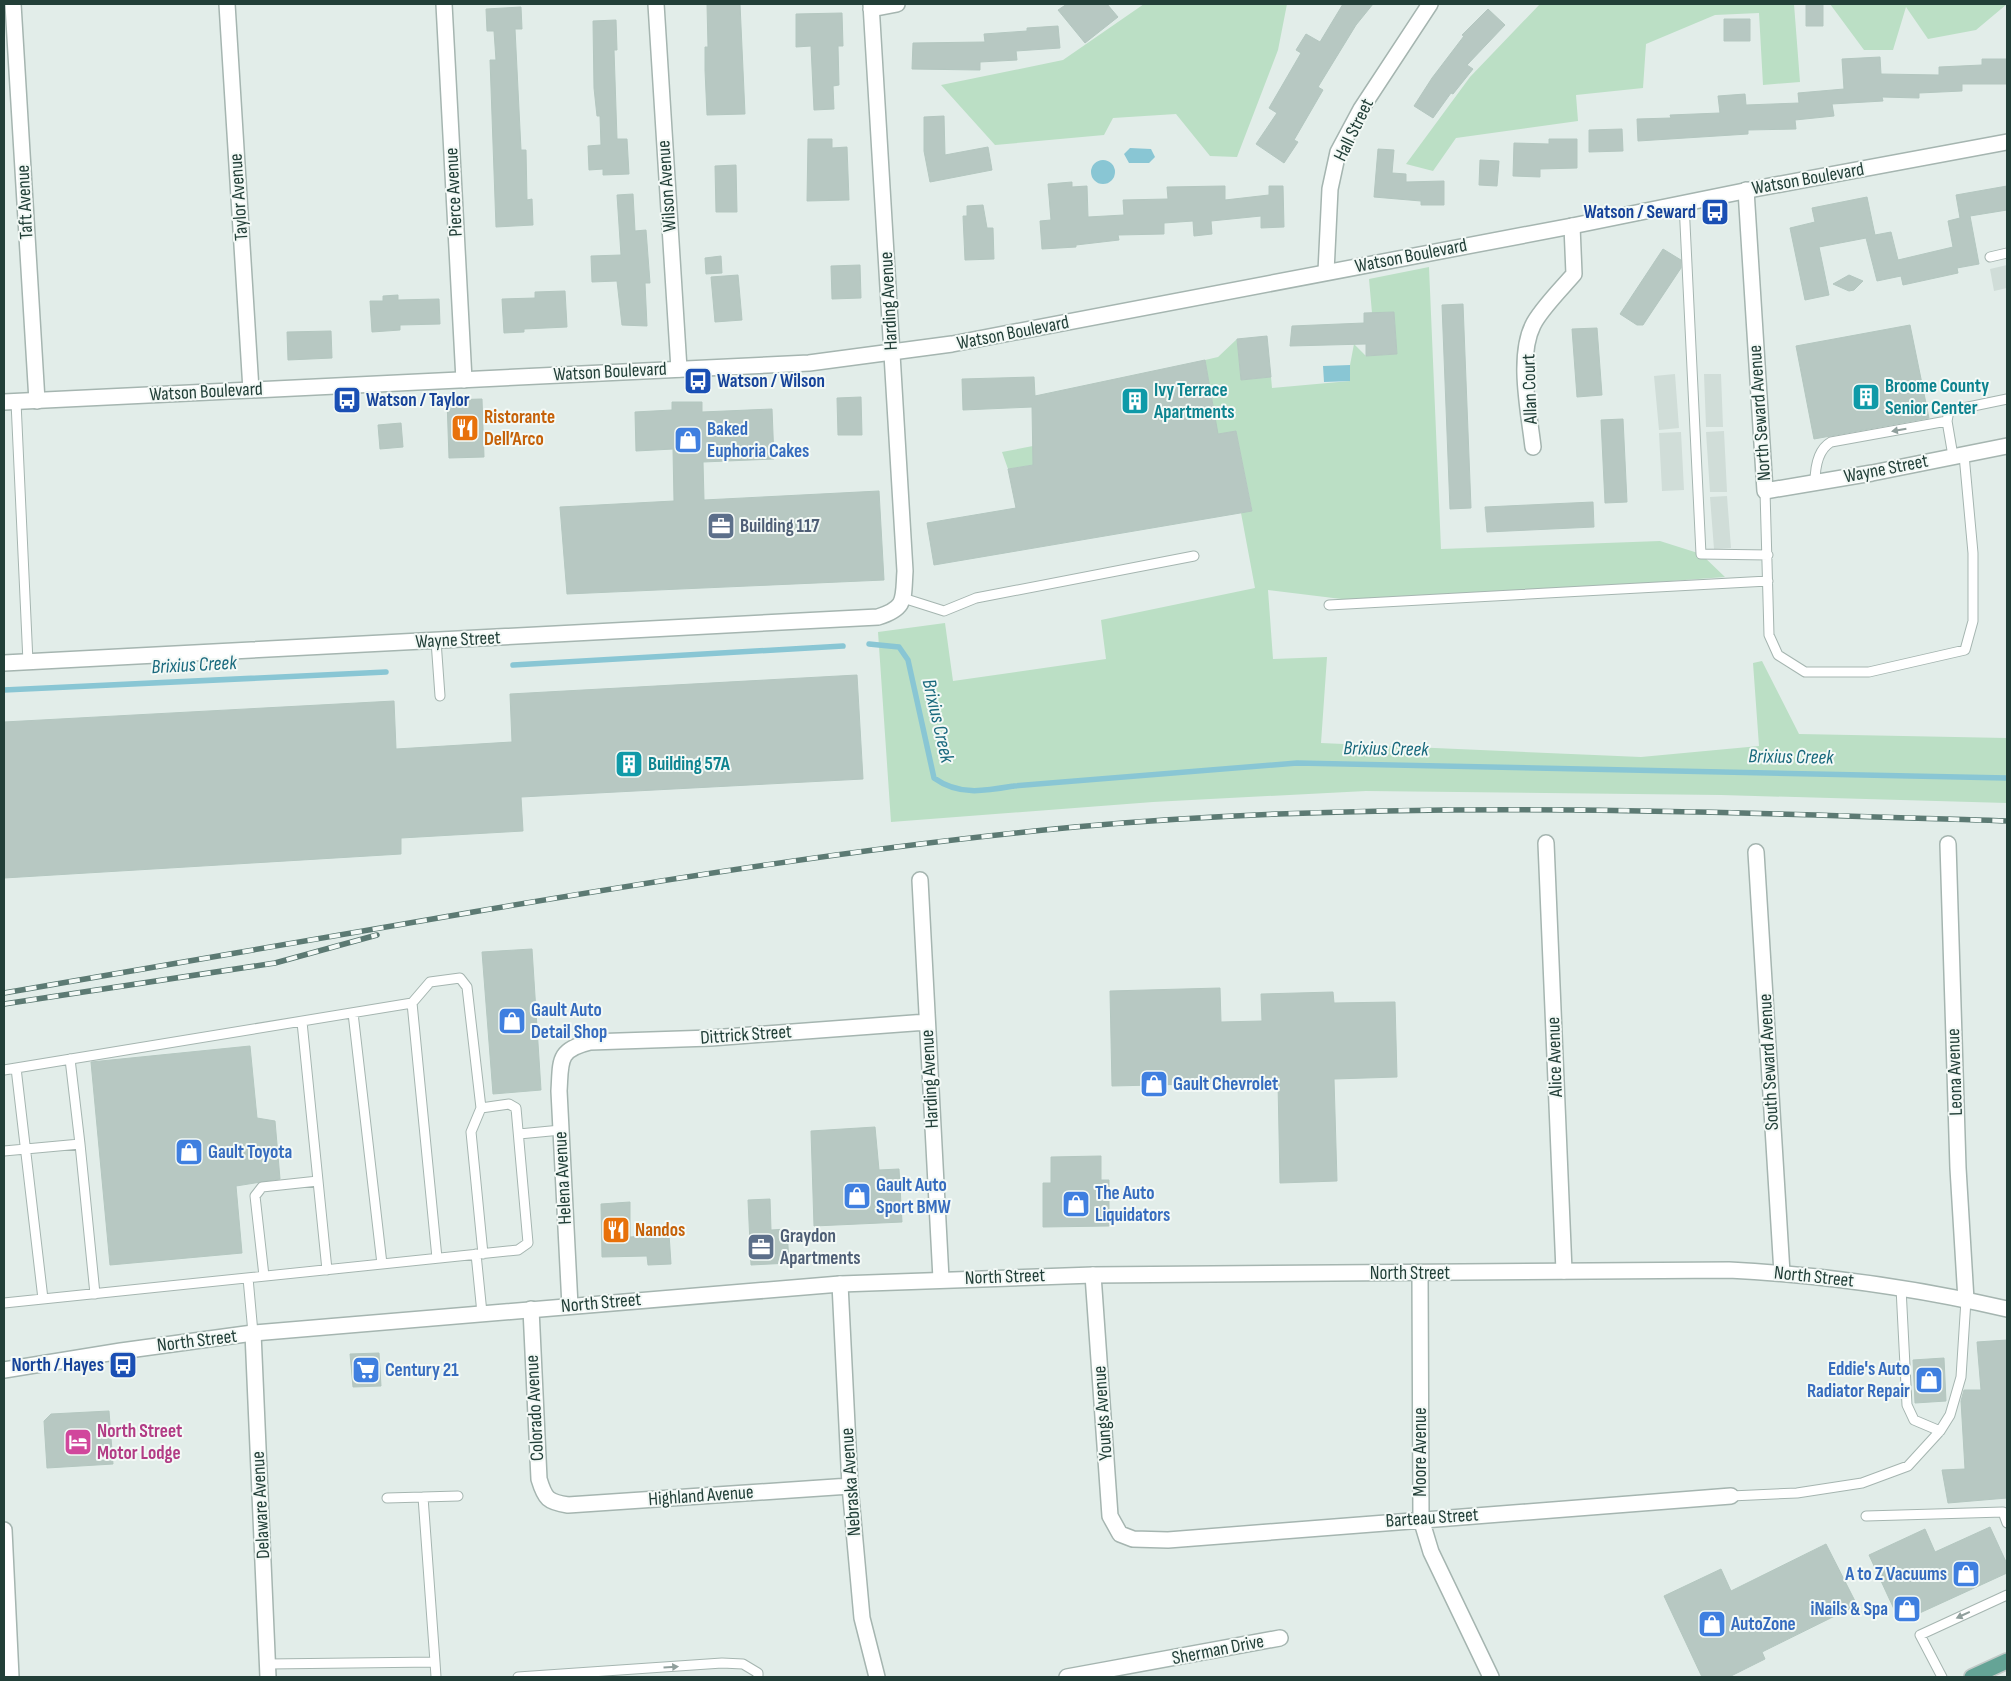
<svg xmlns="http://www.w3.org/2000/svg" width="2011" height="1681" viewBox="0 0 2011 1681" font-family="'Sofia Sans Condensed',sans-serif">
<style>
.built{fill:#d0ddd8}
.green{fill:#bbdfc5}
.water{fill:#89c6d4}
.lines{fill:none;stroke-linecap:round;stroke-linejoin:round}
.stream{stroke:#89c6d4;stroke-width:5.5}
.building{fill:#b7c8c2;stroke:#b4c7c0}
.service-casing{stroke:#a5b5b0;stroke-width:11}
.minor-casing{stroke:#a5b5b0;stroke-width:18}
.tertiary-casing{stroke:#a5b5b0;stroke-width:18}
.primary-casing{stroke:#c1c9c7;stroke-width:18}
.service{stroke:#fff;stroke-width:9}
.minor{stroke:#fff;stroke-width:15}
.tertiary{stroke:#fff;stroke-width:15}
.primary{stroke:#65a496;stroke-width:15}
.rail-casing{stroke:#5c7a73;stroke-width:5.5}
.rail{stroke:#f3f9f6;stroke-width:4;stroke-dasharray:11;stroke-linecap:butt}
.oneway{fill:#909f9c}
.labels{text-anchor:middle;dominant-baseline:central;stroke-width:4;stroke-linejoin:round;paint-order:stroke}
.street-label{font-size:19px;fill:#223f38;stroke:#f3f9f6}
.transit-label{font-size:19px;font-weight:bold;fill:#164399;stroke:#f3f9f6;text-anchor:end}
.culture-label{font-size:19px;font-weight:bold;fill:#0d838f;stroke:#f3f9f6;text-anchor:start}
.food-label{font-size:19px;font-weight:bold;fill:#c56008;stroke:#f3f9f6;text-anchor:start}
.shop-label{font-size:19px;font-weight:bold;fill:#366cbe;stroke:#f3f9f6;text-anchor:start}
.service-label{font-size:19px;font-weight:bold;fill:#4e5e75;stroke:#f3f9f6;text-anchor:start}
.hotel-label{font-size:19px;font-weight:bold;fill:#b23c85;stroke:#f3f9f6;text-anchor:start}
.water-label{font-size:20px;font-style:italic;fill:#19697d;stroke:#f3f9f6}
</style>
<rect width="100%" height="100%" fill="#e2ede9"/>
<path class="built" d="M2007,265V288L1994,291L1990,269Z
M1675,374L1679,428L1659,430L1654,376Z
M1704,374H1721L1723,427H1706Z
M1724,431L1727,492H1710L1706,432Z
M1681,432L1684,490L1662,491L1659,433Z
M1727,496L1731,548L1714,549L1710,497Z"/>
<path class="green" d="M1144,4H1287L1278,50L1237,157L1210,156L1176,114L1113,118L1104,135L995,145L941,85L1063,60Z
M1540,4H1794L1800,82L1763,85L1759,13L1715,15L1646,44L1643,88L1576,95L1578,121L1456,138L1433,171L1406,164L1470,77Z
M1830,4H2007L1976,30L1928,39L1906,7L1893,50H1864Z
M1429,267L1441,549L1660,541L1701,554L1725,577L1374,603L1268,590L1273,659L1327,657L1321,743L1641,757L1759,746L1753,663L1762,661L1799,734L2007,738V803L1721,795L1366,791L1153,802L891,822L878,632L945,623L953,681L1106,659L1101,620L1255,588L1241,513L1252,510L1236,431L1008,469L1002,452L1214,411L1205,360L1218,357L1237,339L1241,380L1271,377L1272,388L1350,381V365L1354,344L1366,356L1397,354L1394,312L1372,313L1369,279Z"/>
<path class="water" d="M1130,148L1151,149L1155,157L1149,163H1129L1124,154Z
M1091 172a12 12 0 1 1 24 0a12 12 0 1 1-24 0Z
M1350,365V381L1324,382L1323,366Z"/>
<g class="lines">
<path class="stream" d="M869,644L899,647L908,660L934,778C959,796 985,791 1014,786L1297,763L2007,778
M513,665L843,646
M4,690L386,672"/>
</g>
<path class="building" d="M707,4H740L745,114L707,115L705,70V47H708Z
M1067,4H1107L1118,17L1085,43L1058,10Z
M1343,4H1373L1356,25L1318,87L1323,90L1294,140L1298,142L1284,163L1256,144L1277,113L1269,108L1301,53L1296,50L1306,34L1320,42Z
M1806,5H1823V26H1806Z
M521,7L522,29H515L521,150H526L527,200L532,199L533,225L496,227L490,60H496L494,31H487L486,9Z
M1488,9L1505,25L1467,65L1473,69L1453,94L1451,93L1433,118L1414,106L1432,78L1464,36L1462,35Z
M842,13L843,46H838L839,85L833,86L834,109L814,110L811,46L796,47V14Z
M1724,19H1750V41H1724Z
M616,20L617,50H614L617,139H627L629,174L603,175V169L589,170L588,146L601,145L600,116H597L594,88L593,21Z
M1058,26L1060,48L1016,51L1017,60L980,62V70L912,69L913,43L985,42L984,34L1027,31V28Z
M1880,57L1881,74L1939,75V67L1982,65V59H2007V84H1962V91L1919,93V98L1882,97L1883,101L1832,104L1834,116L1795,120L1796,129L1748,130V134L1638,141L1637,119L1671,118L1670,115L1720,113L1718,96L1745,94L1746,105L1799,103L1798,93L1844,89L1842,59Z
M944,116L945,155L988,147L992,170L930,182L924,151V117Z
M1622,129L1623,151L1589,152V130Z
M808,139H832V148L847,147L849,200L807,201Z
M1549,139H1577V168L1540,169V177L1513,176L1514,143L1549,144Z
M1378,149L1394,150L1392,173L1406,174V182L1444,181V205H1421V201L1374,197Z
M1480,160L1499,161L1497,186L1479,185Z
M736,165L737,212H716L715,166Z
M1072,182V187L1087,186L1088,217L1124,215L1123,200L1168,199L1167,187L1225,186V200L1269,195V186H1283L1284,227L1261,228V216L1211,221L1212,234L1194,236L1193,221L1164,223V234L1118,235L1119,240L1076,245V247L1042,249L1040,221L1051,220L1048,184Z
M2007,186V210L1970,216L1979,264L1957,268L1958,273L1903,285L1901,276L1877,281L1866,238L1819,247L1829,295L1805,300L1790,228L1815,222L1812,208L1867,197L1875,235L1891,232L1898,260L1953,247L1948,221L1960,218L1956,195Z
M633,194L635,231L646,230L650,283H645L647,326L622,325L617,281L592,282L591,256L621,255L617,195Z
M983,205L987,228H993L994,259L965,260L963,216H967V206Z
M1663,249L1681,260V268L1643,325H1637L1620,314Z
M721,256L722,273L706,274L705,258Z
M860,265L861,298L832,299L831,266Z
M738,275L742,320L715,322L711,277Z
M1849,275L1863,281L1854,290L1849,291L1833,284Z
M565,291L567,327L524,329V332L504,333L502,299L535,298V292Z
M398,295V300L439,299L440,324L400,325V330L372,332L370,301H383V296Z
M1463,304L1471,508L1450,509L1442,305Z
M1394,312L1397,354L1366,356V344L1290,346L1292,326L1364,323V313Z
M1910,325L1929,418L1814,439L1796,346Z
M1597,328L1602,395L1577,397L1572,329Z
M331,331L332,358L288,360L287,332Z
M1267,336L1271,377L1241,380L1237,339Z
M1205,360L1218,434L1236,431L1252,511L934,565L927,523L1016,508L1008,469L1033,465L1032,407L963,410L962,379L1034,377L1035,396Z
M861,397L862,435H838L837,398Z
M482,399L484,457L449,458L447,400Z
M672,402H702V412L772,409L774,459L703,462L704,500L879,491L884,580L567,594L560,507L674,501L673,449L636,451L635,412L672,410Z
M1623,419L1627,502L1605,503L1601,420Z
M401,423L403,447L380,449L378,425Z
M1593,502L1594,527L1487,532L1485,507Z
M857,675L863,779L521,797L523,831L401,838V854L4,878V722L394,701L396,749L512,742L510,694Z
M532,949L541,1090L493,1094L482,952Z
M1220,988L1221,1022L1262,1021L1261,994L1333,992L1334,1003L1395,1002L1397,1077L1334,1079L1337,1181L1280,1183L1278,1082L1112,1086L1110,991Z
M250,1046L257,1118L275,1121L280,1179L236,1186L242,1253L110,1265L91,1062Z
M875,1127L879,1170L899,1169L902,1222L814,1226L811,1131Z
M1101,1156V1180H1109V1226L1043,1227V1183H1051V1157Z
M770,1199L771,1230L787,1229L789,1263L751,1265L748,1200Z
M630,1202V1237L669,1234L671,1264L648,1265L647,1256L602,1257L601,1204Z
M2007,1340V1498L1948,1503L1942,1470L1965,1469L1961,1401L1964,1390H1981L1977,1342Z
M379,1353L381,1386L353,1387L350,1354Z
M1944,1358L1946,1401L1915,1403L1913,1360Z
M109,1411L113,1464L47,1468L44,1421L51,1414Z
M1990,1527L2007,1564V1573L1900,1622L1869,1555L1925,1529L1935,1552Z
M1826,1544L1857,1605L1762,1652L1765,1659L1729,1677H1702L1664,1596L1721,1569L1731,1591Z"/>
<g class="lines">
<defs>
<path id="service" d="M1684,203L1701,554L1768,555
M1990,257L2007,253
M16,402L28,662
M1953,456L1947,421L1949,411L2007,399
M1815,483C1815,469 1817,450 1831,442L1947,421
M1765,491L1769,635L1778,655L1805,672H1869L1965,650L1973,621V553L1964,455
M903,598L944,611L976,598L1194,556
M1329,605L1768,581
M436,641L440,696
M412,1003L437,1258
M353,1013L382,1264
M302,1022L327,1270
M16,1068L43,1299
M4,1070L412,1003L430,982L460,978L467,987L481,1108L509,1104L516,1108L528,1243L518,1250L4,1303
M481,1108L471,1132L483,1254
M519,1134L561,1130
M80,1144L95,1294
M4,1151L80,1144L70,1059
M476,1254L482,1313
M264,1276L255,1196L262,1187L318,1181
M248,1278L253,1333
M1901,1288L1907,1405L1914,1420L1940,1431
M1731,1496L1797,1493L1862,1483L1908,1466L1940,1431L1950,1415L1961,1377L1966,1300
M423,1497L458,1496
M387,1498L423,1497L435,1662
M1866,1516L2003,1512L2007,1523
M268,1664L435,1662L436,1677
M518,1677L722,1663L743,1664L758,1673V1677
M1942,1677L1920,1635L2007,1595"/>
<path id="minor" d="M13,4L37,401
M227,4L251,390
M444,4L464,380
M656,4L679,369
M871,9L897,4
M1746,190L1765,491L1872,473L2007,446
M1326,272L1330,189L1338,152L1361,109L1430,4
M1533,447C1529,412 1517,357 1533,325C1540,310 1563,287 1574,274L1572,226
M4,663L878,617C907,608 903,599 905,571L871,4
M1546,843L1564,1271
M1948,844L1958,1168L1966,1300
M1756,852L1782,1273
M920,880L941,1279
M1420,1273L1421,1519L1431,1552L1491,1677
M1093,1275L1110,1516L1120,1534L1133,1539L1168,1540L1731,1496
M840,1284L850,1486L862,1618L877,1677
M570,1306L559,1091C561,1061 557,1050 590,1042L711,1038L927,1022
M531,1309L539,1479C545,1499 548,1502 568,1505L850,1486
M253,1333L268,1677
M4,1530L11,1677
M1067,1677L1280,1638"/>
<path id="tertiary" d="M4,402L809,363L952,344L1572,226L1754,189L2007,142
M4,1370L121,1351L253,1333L840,1284L1093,1275L1729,1270C1823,1275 1916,1288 2007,1309"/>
<path id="primary" d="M1972,1677L2007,1661"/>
</defs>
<use href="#service" class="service-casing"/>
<use href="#minor" class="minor-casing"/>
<use href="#tertiary" class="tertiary-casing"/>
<use href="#primary" class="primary-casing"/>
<use href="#service" class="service"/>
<use href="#minor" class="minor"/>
<use href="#tertiary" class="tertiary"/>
<use href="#primary" class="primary"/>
<defs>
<path id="rail" d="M4,993C160,966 317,939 473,912C673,878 873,846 1075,827C1385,799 1697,811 2007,821
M4,1004L275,963L377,935"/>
</defs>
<use href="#rail" class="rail-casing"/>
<use href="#rail" class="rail"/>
</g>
<defs><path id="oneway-solid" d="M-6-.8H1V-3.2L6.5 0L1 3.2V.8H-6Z" transform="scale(1.25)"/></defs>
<g class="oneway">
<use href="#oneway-solid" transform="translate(1899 430) rotate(170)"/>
<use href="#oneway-solid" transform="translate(1963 1615) rotate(155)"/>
<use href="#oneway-solid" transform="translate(671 1667) rotate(-4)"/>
</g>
<defs>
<symbol id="bus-square" viewBox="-11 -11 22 22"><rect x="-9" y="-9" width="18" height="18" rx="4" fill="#1a4fb4" stroke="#f3f9f6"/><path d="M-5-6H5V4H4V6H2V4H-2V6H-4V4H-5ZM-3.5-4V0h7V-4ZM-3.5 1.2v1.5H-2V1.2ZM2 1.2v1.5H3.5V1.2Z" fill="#fff"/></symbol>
<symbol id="building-square" viewBox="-11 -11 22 22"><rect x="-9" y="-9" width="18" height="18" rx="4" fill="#0f9aa8" stroke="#f3f9f6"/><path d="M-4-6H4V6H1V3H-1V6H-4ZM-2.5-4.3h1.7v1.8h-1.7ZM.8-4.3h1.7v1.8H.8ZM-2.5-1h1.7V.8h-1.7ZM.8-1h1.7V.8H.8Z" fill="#fff"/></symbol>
<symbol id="restaurant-square" viewBox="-11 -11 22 22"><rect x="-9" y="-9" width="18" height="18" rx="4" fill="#e8710a" stroke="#f3f9f6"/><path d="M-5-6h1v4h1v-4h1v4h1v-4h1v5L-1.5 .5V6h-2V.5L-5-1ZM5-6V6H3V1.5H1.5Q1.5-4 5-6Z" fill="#fff"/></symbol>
<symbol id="shop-square" viewBox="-11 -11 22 22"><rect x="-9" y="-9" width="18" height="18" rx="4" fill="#3f7fe0" stroke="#f3f9f6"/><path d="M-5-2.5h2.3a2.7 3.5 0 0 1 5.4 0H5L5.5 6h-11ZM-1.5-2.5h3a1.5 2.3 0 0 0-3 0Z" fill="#fff"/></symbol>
<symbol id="office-square" viewBox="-11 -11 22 22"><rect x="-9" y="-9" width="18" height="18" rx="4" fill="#5c6f8a" stroke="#f3f9f6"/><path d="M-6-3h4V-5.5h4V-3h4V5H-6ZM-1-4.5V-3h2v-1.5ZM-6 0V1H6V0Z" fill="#fff"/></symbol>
<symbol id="supermarket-square" viewBox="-11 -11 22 22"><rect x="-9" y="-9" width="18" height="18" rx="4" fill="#3f7fe0" stroke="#f3f9f6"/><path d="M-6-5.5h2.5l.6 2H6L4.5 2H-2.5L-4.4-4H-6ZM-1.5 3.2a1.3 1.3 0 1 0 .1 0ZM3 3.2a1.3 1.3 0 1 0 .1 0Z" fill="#fff"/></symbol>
<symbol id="hotel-square" viewBox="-11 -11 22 22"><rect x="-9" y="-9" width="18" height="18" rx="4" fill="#d1479c" stroke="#f3f9f6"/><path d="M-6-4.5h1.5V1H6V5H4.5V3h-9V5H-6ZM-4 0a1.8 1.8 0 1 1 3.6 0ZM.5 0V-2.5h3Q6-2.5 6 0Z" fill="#fff"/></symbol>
</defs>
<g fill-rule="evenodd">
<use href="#bus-square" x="1699" y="196" width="32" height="32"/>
<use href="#bus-square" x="682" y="365" width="32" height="32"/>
<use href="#building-square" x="1850" y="381" width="32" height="32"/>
<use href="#bus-square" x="331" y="384" width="32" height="32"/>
<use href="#building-square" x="1119" y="385" width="32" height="32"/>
<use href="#restaurant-square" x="449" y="412" width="32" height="32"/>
<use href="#shop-square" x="672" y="424" width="32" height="32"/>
<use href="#office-square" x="705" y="510" width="32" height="32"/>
<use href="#building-square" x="613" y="748" width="32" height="32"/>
<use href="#shop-square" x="496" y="1005" width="32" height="32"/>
<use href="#shop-square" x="1138" y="1068" width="32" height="32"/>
<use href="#shop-square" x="173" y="1136" width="32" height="32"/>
<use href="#shop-square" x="841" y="1180" width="32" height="32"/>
<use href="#shop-square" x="1060" y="1188" width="32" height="32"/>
<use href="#restaurant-square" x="600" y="1214" width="32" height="32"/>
<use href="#office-square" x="745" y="1231" width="32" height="32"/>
<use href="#bus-square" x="107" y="1349" width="32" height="32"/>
<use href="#supermarket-square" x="350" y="1354" width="32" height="32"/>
<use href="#shop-square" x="1913" y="1364" width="32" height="32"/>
<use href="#hotel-square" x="62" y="1426" width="32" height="32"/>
<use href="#shop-square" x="1950" y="1558" width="32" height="32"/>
<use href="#shop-square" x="1891" y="1593" width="32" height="32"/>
<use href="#shop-square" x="1696" y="1608" width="32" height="32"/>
</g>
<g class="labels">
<g class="street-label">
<text transform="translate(1354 130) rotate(-64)">Hall Street</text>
<text transform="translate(1808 179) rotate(-10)">Watson Boulevard</text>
<text transform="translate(667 186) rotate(-94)">Wilson Avenue</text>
<text transform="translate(454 192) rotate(-93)">Pierce Avenue</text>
<text transform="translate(239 197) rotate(-94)">Taylor Avenue</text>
<text transform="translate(25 202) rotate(-93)">Taft Avenue</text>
<text transform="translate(1411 256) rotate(-11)">Watson Boulevard</text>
<text transform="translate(889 301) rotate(-93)">Harding Avenue</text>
<text transform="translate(1013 333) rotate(-11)">Watson Boulevard</text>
<text transform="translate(610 372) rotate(-3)">Watson Boulevard</text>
<text transform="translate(1530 389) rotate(-92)">Allan Court</text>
<text transform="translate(206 392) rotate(-3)">Watson Boulevard</text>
<text transform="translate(1760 413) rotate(-94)">North Seward Avenue</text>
<text transform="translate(1886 469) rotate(-11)">Wayne Street</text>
<text transform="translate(458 640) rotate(-3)">Wayne Street</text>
<text transform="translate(746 1035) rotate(-4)">Dittrick Street</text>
<text transform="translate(1555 1057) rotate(-92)">Alice Avenue</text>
<text transform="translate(1769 1062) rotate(-93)">South Seward Avenue</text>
<text transform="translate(1955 1072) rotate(-92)">Leona Avenue</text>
<text transform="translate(930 1079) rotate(-93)">Harding Avenue</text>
<text transform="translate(563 1178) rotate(-93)">Helena Avenue</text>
<text x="1410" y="1273">North Street</text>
<text transform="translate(1005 1277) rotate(-2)">North Street</text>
<text transform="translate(1814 1277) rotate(6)">North Street</text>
<text transform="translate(601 1303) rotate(-5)">North Street</text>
<text transform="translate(197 1341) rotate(-7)">North Street</text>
<text transform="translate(535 1408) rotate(-93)">Colorado Avenue</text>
<text transform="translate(1103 1413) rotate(-94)">Youngs Avenue</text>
<text transform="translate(1420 1452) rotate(-90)">Moore Avenue</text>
<text transform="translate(851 1482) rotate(-94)">Nebraska Avenue</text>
<text transform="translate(701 1496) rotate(-4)">Highland Avenue</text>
<text transform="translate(261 1505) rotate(-93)">Delaware Avenue</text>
<text transform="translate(1432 1518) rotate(-4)">Barteau Street</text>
<text transform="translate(1218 1650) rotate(-11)">Sherman Drive</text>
</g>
<g class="transit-label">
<text x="1696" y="212">Watson / Seward</text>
<text x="717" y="381" text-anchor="start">Watson / Wilson</text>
<text x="366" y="400" text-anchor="start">Watson / Taylor</text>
<text x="104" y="1365">North / Hayes</text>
</g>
<g class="culture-label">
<text x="1885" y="386">Broome County<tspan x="1885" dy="22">Senior Center</tspan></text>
<text x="1154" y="390">Ivy Terrace<tspan x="1154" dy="22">Apartments</tspan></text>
<text x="648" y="764">Building 57A</text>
</g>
<g class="food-label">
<text x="484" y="417">Ristorante<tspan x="484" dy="22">Dell’Arco</tspan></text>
<text x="635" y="1230">Nandos</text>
</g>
<g class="shop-label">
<text x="707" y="429">Baked<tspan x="707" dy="22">Euphoria Cakes</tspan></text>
<text x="531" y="1010">Gault Auto<tspan x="531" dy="22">Detail Shop</tspan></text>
<text x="1173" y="1084">Gault Chevrolet</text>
<text x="208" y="1152">Gault Toyota</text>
<text x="876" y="1185">Gault Auto<tspan x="876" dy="22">Sport BMW</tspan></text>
<text x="1095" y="1193">The Auto<tspan x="1095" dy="22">Liquidators</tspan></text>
<text x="1910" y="1369" text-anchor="end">Eddie's Auto<tspan x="1910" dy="22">Radiator Repair</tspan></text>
<text x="385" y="1370">Century 21</text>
<text x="1947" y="1574" text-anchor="end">A to Z Vacuums</text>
<text x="1888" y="1609" text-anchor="end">iNails &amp; Spa</text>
<text x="1731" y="1624">AutoZone</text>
</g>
<g class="service-label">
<text x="740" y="526">Building 117</text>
<text x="780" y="1236">Graydon<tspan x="780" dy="22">Apartments</tspan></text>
</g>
<g class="hotel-label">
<text x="97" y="1431">North Street<tspan x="97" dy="22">Motor Lodge</tspan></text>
</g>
<g class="water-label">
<text transform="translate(194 665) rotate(-3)">Brixius Creek</text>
<text transform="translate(938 721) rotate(77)">Brixius Creek</text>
<text transform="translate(1386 749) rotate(1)">Brixius Creek</text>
<text transform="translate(1791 757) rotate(1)">Brixius Creek</text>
</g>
</g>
<rect width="2011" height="1681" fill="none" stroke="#223f38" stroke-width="10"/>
</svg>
